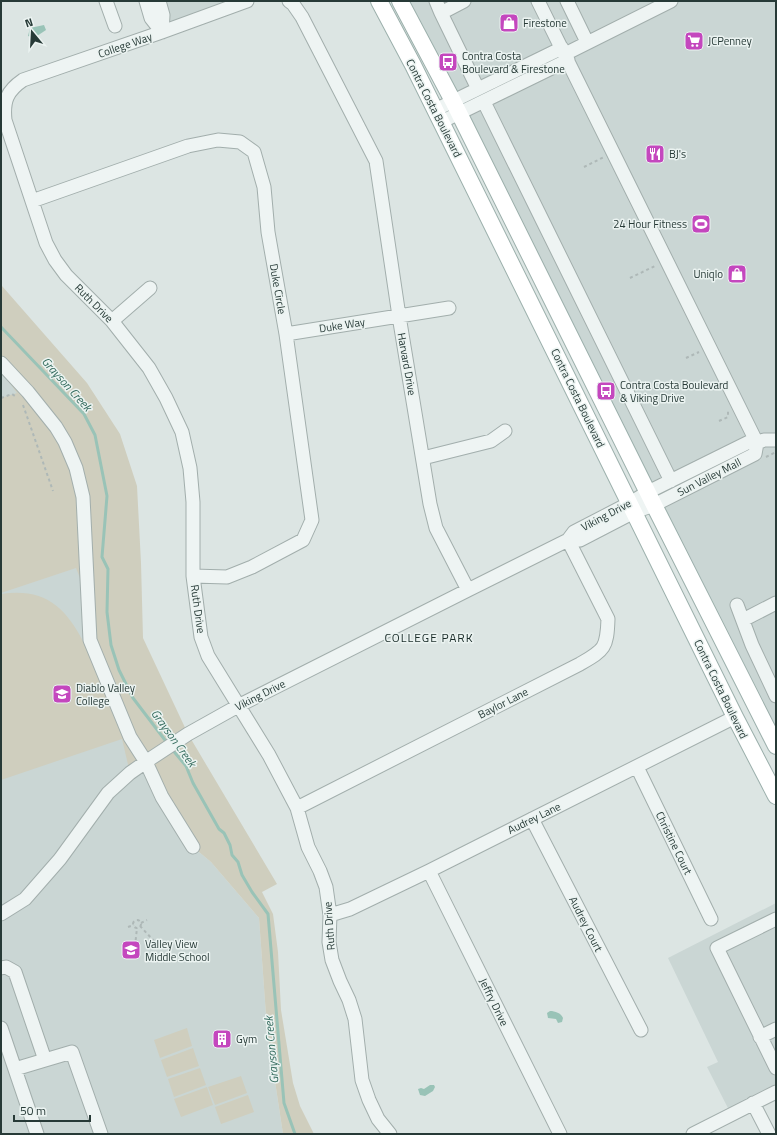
<svg xmlns="http://www.w3.org/2000/svg" width="777" height="1135" viewBox="0 0 777 1135" font-family="'Titillium Web',sans-serif">
<style>
.built{fill:#cad6d4}
.green{fill:#cfcebe}
.water{fill:#99c3b7}
.lines{fill:none;stroke-linecap:round;stroke-linejoin:round}
.stream{stroke:#99c3b7;stroke-width:3}
.minor-casing{stroke:#a2aeac;stroke-width:15}
.major-casing{stroke:#9cb0ac;stroke-width:18}
.path{stroke:#aeb8b7;stroke-width:2;stroke-dasharray:3 3;stroke-linecap:butt}
.minor{stroke:#eef4f3;stroke-width:13}
.major{stroke:#fff;stroke-width:16}
.labels{text-anchor:middle;dominant-baseline:central;stroke-width:3;stroke-linejoin:round;paint-order:stroke}
.poi-label{font-size:11px;fill:#273a37;stroke:#ebf3f1;text-anchor:start}
.street-label{font-size:11px;fill:#273a37;stroke:#ebf3f1}
.water-label{font-size:12px;font-style:italic;fill:#346b5d;stroke:#ebf3f1}
.neighbourhood-label{font-size:12px;letter-spacing:1px;fill:#192b28;stroke:#ebf3f1}
</style>
<rect width="100%" height="100%" fill="#dce5e3"/>
<path class="built" d="M159,1H247L162,32Z
M400,1H776V746Z
M1,347L193,847L211,862L259,918L267,1029L283,1134H1Z
M776,903V1092L731,1114L707,1067L718,1062L668,958Z"/>
<path class="green" d="M1,283L2,286L87,383L120,434L137,486L141,563L143,638L188,734L277,884L262,892L273,914L278,952L281,1010L293,1083L300,1106L314,1134H283L267,1029L259,918L211,862L193,847L146,762L130,773L122,739L1,780V594C44,588 65,606 84,643L82,583L76,568L1,593V398L17,393L1,371Z
M187,1028L192,1046L160,1058L154,1040Z
M193,1048L199,1066L167,1077L161,1060Z
M200,1068L206,1085L174,1097L168,1079Z
M241,1076L247,1093L215,1105L208,1087Z
M207,1087L213,1105L181,1117L174,1099Z
M248,1095L254,1112L221,1124L215,1107Z"/>
<path class="water" d="M44,25L46,30L34,38L28,36L30,28Z
M550,1011C555,1011 561,1013 563,1018L562,1022L558,1023L556,1019L548,1018L547,1013Z
M430,1085H434L435,1087L433,1091L425,1096L420,1095L418,1089L421,1088L424,1089Z"/>
<g class="lines">
<path class="stream" d="M1,327L84,414L95,435L107,496L102,557L108,569L107,612L111,645L119,670L133,698L168,744
M171,748L186,766L193,783L219,829L224,833L230,845L232,855L238,862L242,875L252,892L268,914L284,1103L295,1134"/>
<defs>
<path id="minor" d="M106,1L115,26
M146,1L151,18L162,32L163,15L159,1
M247,1L162,32L23,80C7,91 3,101 5,120L46,243L55,260L66,275L112,321L149,368L166,398L182,432L190,468L193,502V576L201,637L208,656L269,755L297,808L308,847L320,871L326,887L330,915L329,942L332,960L340,981L349,1000L355,1019L362,1080L369,1100L378,1119L390,1134
M289,1L293,4L302,17L376,161L399,316L430,504L436,528L468,590
M436,1L441,13
M464,1L441,13L478,89
M538,1L757,443
M567,1L587,42
M565,54L671,1
M484,102L671,481
M435,110L562,48
M441,122L568,60
M32,201L188,146L218,140L240,142L254,152L264,187L268,232L286,334L312,520L303,540L252,567L227,577L193,576
M112,321L150,288
M286,334L449,308
M1,363L28,392L56,427L65,442L76,468L83,497L90,640L130,737L146,762L162,797L193,847
M423,458L491,441L505,431
M568,540L574,532L630,503L648,492L749,442L757,443L764,440H776
M737,605L752,645L776,696
M743,620L776,603
M637,767L711,919
M297,808L580,664C604,650 607,649 608,619L568,540
M532,819L641,1030
M429,871L560,1134
M1,914L25,899L60,859L108,793L130,773L150,759L188,734L238,706L468,590L568,540H580L634,512L654,505L755,454L757,443
M330,915L350,909L429,871L735,717
M776,919L717,948L776,1068
M1,968L6,967L15,972L45,1060L72,1052L101,1134
M1,1028L37,1134
M760,1037L776,1029
M15,1069L45,1060
M753,1103L769,1134
M693,1134L776,1092"/>
<path id="major" d="M379,1L413,65L735,717L776,796
M400,1L453,101L657,511L776,746"/>
</defs>
<use href="#minor" class="minor-casing"/>
<use href="#major" class="major-casing"/>
<path class="path" d="M584,167L604,157
M630,278L657,265
M686,358L699,352
M1,398L12,394L15,396
M23,405L53,491
M719,421L728,417V410
M766,457L776,452
M133 924a4 4 0 1 1 8 0a4 4 0 1 1-8 0Z
M141,923L147,920
M140,926L155,942
M128,927L134,925
M135,946L137,928"/>
<use href="#minor" class="minor"/>
<use href="#major" class="major"/>
</g>
<defs>
<symbol id="shop-square" viewBox="-11 -11 22 22"><rect x="-9" y="-9" width="18" height="18" rx="4" fill="#c447be" stroke="#ebf3f1"/><path d="M-5-2.5h2.3a2.7 3.5 0 0 1 5.4 0H5L5.5 6h-11ZM-1.5-2.5h3a1.5 2.3 0 0 0-3 0Z" fill="#fff"/></symbol>
<symbol id="supermarket-square" viewBox="-11 -11 22 22"><rect x="-9" y="-9" width="18" height="18" rx="4" fill="#c447be" stroke="#ebf3f1"/><path d="M-6-5.5h2.5l.6 2H6L4.5 2H-2.5L-4.4-4H-6ZM-1.5 3.2a1.3 1.3 0 1 0 .1 0ZM3 3.2a1.3 1.3 0 1 0 .1 0Z" fill="#fff"/></symbol>
<symbol id="bus-square" viewBox="-11 -11 22 22"><rect x="-9" y="-9" width="18" height="18" rx="4" fill="#c447be" stroke="#ebf3f1"/><path d="M-5-6H5V4H4V6H2V4H-2V6H-4V4H-5ZM-3.5-4V0h7V-4ZM-3.5 1.2v1.5H-2V1.2ZM2 1.2v1.5H3.5V1.2Z" fill="#fff"/></symbol>
<symbol id="restaurant-square" viewBox="-11 -11 22 22"><rect x="-9" y="-9" width="18" height="18" rx="4" fill="#c447be" stroke="#ebf3f1"/><path d="M-5-6h1v4h1v-4h1v4h1v-4h1v5L-1.5 .5V6h-2V.5L-5-1ZM5-6V6H3V1.5H1.5Q1.5-4 5-6Z" fill="#fff"/></symbol>
<symbol id="stadium-square" viewBox="-11 -11 22 22"><rect x="-9" y="-9" width="18" height="18" rx="4" fill="#c447be" stroke="#ebf3f1"/><path d="M0-5a6.5 5 0 1 0 0 10a6.5 5 0 1 0 0-10ZM-3.5-1.8h7v3.6h-7Z" fill="#fff"/></symbol>
<symbol id="university-square" viewBox="-11 -11 22 22"><rect x="-9" y="-9" width="18" height="18" rx="4" fill="#c447be" stroke="#ebf3f1"/><path d="M0-5L7-2L0 1L-7-2ZM-4 1L0 2.5L4 1V4Q0 6-4 4Z" fill="#fff"/></symbol>
<symbol id="school-square" viewBox="-11 -11 22 22"><rect x="-9" y="-9" width="18" height="18" rx="4" fill="#c447be" stroke="#ebf3f1"/><path d="M0-5L7-2L0 1L-7-2ZM-4 1L0 2.5L4 1V4Q0 6-4 4Z" fill="#fff"/></symbol>
<symbol id="building-square" viewBox="-11 -11 22 22"><rect x="-9" y="-9" width="18" height="18" rx="4" fill="#c447be" stroke="#ebf3f1"/><path d="M-4-6H4V6H1V3H-1V6H-4ZM-2.5-4.3h1.7v1.8h-1.7ZM.8-4.3h1.7v1.8H.8ZM-2.5-1h1.7V.8h-1.7ZM.8-1h1.7V.8H.8Z" fill="#fff"/></symbol>
</defs>
<g fill-rule="evenodd">
<use href="#shop-square" x="498" y="12" width="22" height="22"/>
<use href="#supermarket-square" x="683" y="30" width="22" height="22"/>
<use href="#bus-square" x="437" y="51" width="22" height="22"/>
<use href="#restaurant-square" x="644" y="143" width="22" height="22"/>
<use href="#stadium-square" x="690" y="213" width="22" height="22"/>
<use href="#shop-square" x="726" y="263" width="22" height="22"/>
<use href="#bus-square" x="595" y="380" width="22" height="22"/>
<use href="#university-square" x="51" y="683" width="22" height="22"/>
<use href="#school-square" x="120" y="939" width="22" height="22"/>
<use href="#building-square" x="211" y="1028" width="22" height="22"/>
</g>
<g class="labels">
<g class="poi-label">
<text x="523" y="23">Firestone</text>
<text x="708" y="41">JCPenney</text>
<text x="462" y="56">Contra Costa<tspan x="462" dy="13">Boulevard &amp; Firestone</tspan></text>
<text x="669" y="154">BJ's</text>
<text x="687" y="224" text-anchor="end">24 Hour Fitness</text>
<text x="723" y="274" text-anchor="end">Uniqlo</text>
<text x="620" y="385">Contra Costa Boulevard<tspan x="620" dy="13">&amp; Viking Drive</tspan></text>
<text x="76" y="688">Diablo Valley<tspan x="76" dy="13">College</tspan></text>
<text x="145" y="944">Valley View<tspan x="145" dy="13">Middle School</tspan></text>
<text x="236" y="1039">Gym</text>
</g>
<g class="street-label">
<text transform="translate(125 45) rotate(-19)">College Way</text>
<text transform="translate(434 108) rotate(63)">Contra Costa Boulevard</text>
<text transform="translate(278 289) rotate(80)">Duke Circle</text>
<text transform="translate(94 303) rotate(45)">Ruth Drive</text>
<text transform="translate(342 325) rotate(-9)">Duke Way</text>
<text transform="translate(407 364) rotate(80)">Harvard Drive</text>
<text transform="translate(578 398) rotate(64)">Contra Costa Boulevard</text>
<text transform="translate(709 477) rotate(-27)">Sun Valley Mall</text>
<text transform="translate(606 515) rotate(-28)">Viking Drive</text>
<text transform="translate(198 609) rotate(82)">Ruth Drive</text>
<text transform="translate(721 689) rotate(64)">Contra Costa Boulevard</text>
<text transform="translate(260 695) rotate(-27)">Viking Drive</text>
<text transform="translate(503 703) rotate(-27)">Baylor Lane</text>
<text transform="translate(534 818) rotate(-26)">Audrey Lane</text>
<text transform="translate(674 843) rotate(64)">Christine Court</text>
<text transform="translate(586 924) rotate(63)">Audrey Court</text>
<text transform="translate(329 926) rotate(-94)">Ruth Drive</text>
<text transform="translate(494 1002) rotate(64)">Jeffry Drive</text>
</g>
<g class="water-label">
<text transform="translate(67 384) rotate(48)">Grayson Creek</text>
<text transform="translate(174 738) rotate(54)">Grayson Creek</text>
<text transform="translate(271 1050) rotate(-95)">Grayson Creek</text>
</g>
<g class="neighbourhood-label">
<text x="429" y="637">COLLEGE PARK</text>
</g>
</g>
<rect width="777" height="1135" fill="none" stroke="#273a37" stroke-width="4"/>
<g transform="translate(32 32) rotate(342)" stroke="#ebf3f1" stroke-width="3" paint-order="stroke">
<path d="M0-3L7 15L0 10L-7 15Z" fill="#273a37"/>
<text y="-6" font-size="11" font-weight="bold" text-anchor="middle" fill="#273a37">N</text>
</g>
<path d="M14 1115v6h76v-6" fill="none" stroke="#273a37" stroke-width="2"/>
<text x="20" y="1115" font-size="12" fill="#273a37" stroke="#ebf3f1" stroke-width="3" paint-order="stroke">50 m</text>
</svg>
